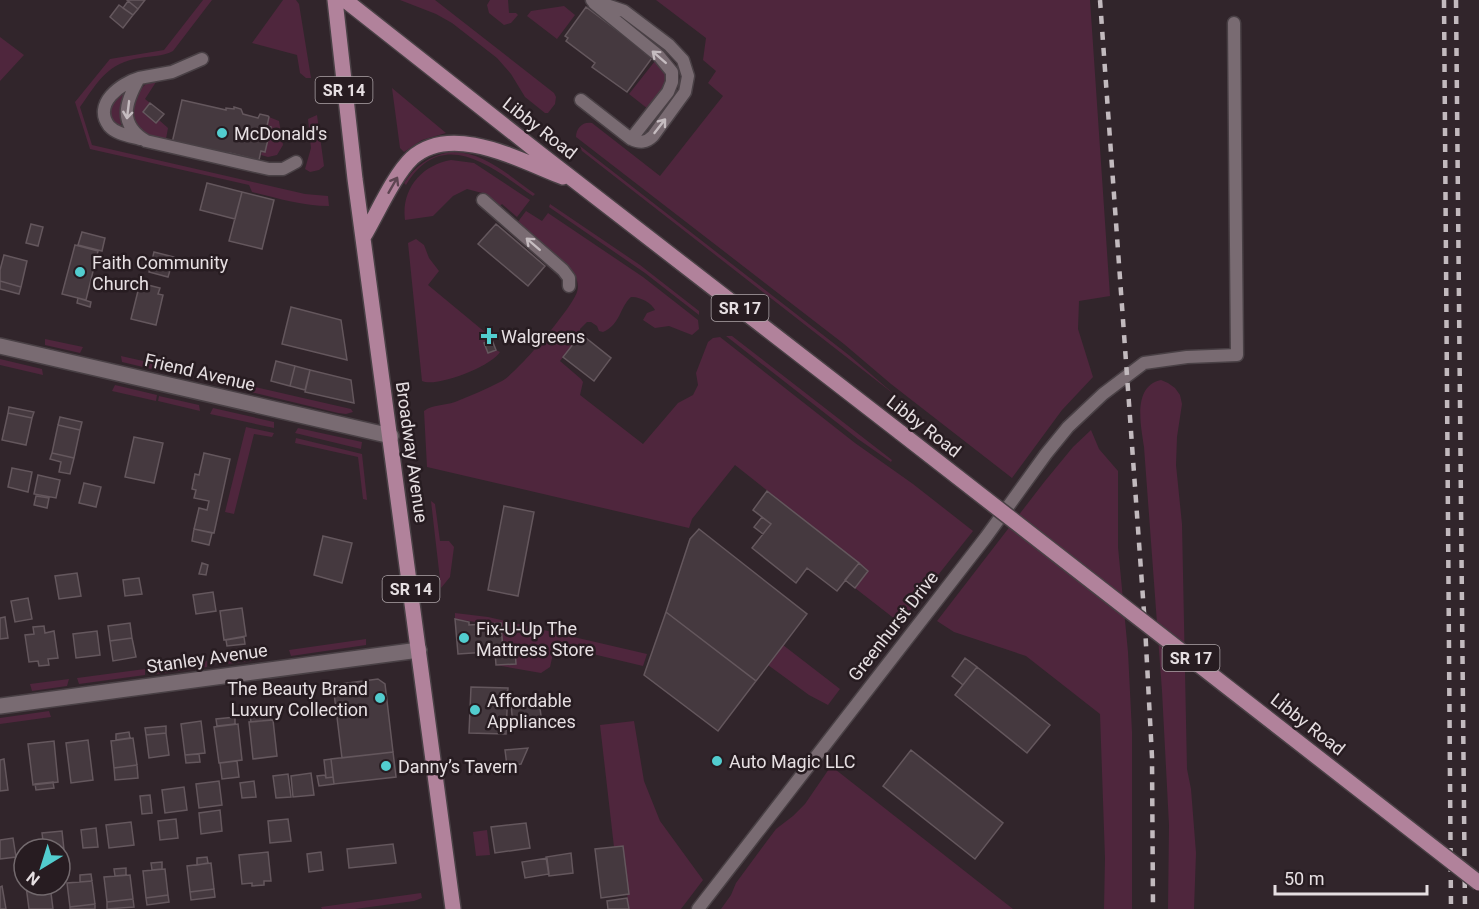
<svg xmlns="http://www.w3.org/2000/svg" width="1479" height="909" viewBox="0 0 1479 909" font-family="Roboto,sans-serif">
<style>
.green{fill:#4f263d}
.building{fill:#45393f;stroke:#64575d;stroke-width:1.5}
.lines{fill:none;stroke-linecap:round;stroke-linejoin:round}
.lane-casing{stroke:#494045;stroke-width:15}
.street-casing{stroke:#494045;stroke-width:18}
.primary-casing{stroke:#494045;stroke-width:18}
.lane{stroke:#796b72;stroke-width:12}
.street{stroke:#796b72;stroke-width:15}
.primary{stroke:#b1829b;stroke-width:15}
.rail{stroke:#c2babe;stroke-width:4.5;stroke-dasharray:8 8;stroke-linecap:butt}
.primary-bridge-casing{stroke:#494045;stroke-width:18;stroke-linecap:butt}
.primary-bridge{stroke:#b1829b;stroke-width:15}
.oneway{stroke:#c5bcc0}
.oneway2{stroke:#5e4552}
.poi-dot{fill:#52cdcf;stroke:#271c21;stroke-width:2}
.labels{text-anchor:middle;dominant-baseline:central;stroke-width:5;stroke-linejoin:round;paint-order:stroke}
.shield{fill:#271c21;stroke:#ada4a8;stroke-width:1.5}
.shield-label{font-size:16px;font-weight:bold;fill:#e6dfe2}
.street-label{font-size:18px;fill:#e6dfe2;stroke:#271c21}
.poi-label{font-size:18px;fill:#e6dfe2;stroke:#271c21;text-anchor:start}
</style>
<rect width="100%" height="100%" fill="#31252b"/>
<path class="green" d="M203,0H212L173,51C164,56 151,56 140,58C107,63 98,82 80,107L92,145L305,194L328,196L329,206C303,206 277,198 252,192L249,185L90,149L75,102L110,59L164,50Z
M283,0H296L299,4L311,78H306L300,73L297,55L252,43Z
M400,0H435L554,93L556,97L555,104L548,113H545L525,97L511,74L497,58L452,23L436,14Z
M490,0H508L509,13H516L518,15L511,23L504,25L489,13L487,5Z
M656,0H1090L1110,296L1079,301L1078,329L1093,377L1062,410L1012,478L891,384L844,344L576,137C576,128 583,121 592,123L660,176L723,96L708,83L716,71L703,60L706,38Z
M564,6L575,15L557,39L527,16L531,11Z
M0,37L24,55L0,81Z
M655,61C677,79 661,91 648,109L629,94Z
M150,81L156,82L145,99L150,103L143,112L156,123L159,120L168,128L166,139C157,137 146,136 139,130C125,117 136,89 150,81Z
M392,88L446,133L422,140L404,152L400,148Z
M126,90L121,112V128C102,115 110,100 126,90Z
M317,115L324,166L319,170L310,172L305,169L311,148L308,119Z
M269,117L279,121L283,145L277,155L268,157L261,155L271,127L267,126Z
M580,146L850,356L895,395L582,151Z
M450,152C483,150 509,176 535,194L533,196C494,169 443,124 406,185L404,183C415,166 429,156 450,152Z
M451,160L474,163L530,200L517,217L502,204L499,207L482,193L467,189L453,196L433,216L405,220C401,190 421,165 451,160Z
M550,204L640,265L699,311V315L645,273L549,207Z
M526,211L542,221L548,213L643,277L698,320L699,329L692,335L669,326L655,328L643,320L647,313L655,310C652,303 639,296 631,297C619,308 621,324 603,332L599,331L597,326L591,322H587L580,329L581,334L560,361L581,379L583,382L580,395L643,444L678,403L693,395L698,385L696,373L708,342L713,338L720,337L855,443L913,484L973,531L900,623L855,588L868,571L735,465L692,519L689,528L427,467L424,411C433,404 444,406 455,402C470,396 487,389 502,381C517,373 572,308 577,292C579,286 577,280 575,274L517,223Z
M416,239L424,245L429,258L439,271L428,285L492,338V340L484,343L488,353L496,350L500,352C492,366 436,388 422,381L408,243Z
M726,336H732L892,460L891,462L858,439Z
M45,339L83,347L80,353L45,345Z
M121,356L161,365L160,371L122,362Z
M0,359L42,369L43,375L0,365Z
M1161,380L1168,383L1175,388L1180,395L1182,404L1177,437L1176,465L1182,524L1187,769L1191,789L1196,853L1194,909H1168L1169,825L1162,691L1144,447C1141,426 1132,386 1161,380Z
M242,384L351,409L353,412L346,414L338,413L243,390Z
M115,385L157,395L156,401L112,391Z
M159,396L199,405L200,411L158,401Z
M213,408L274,422V428L210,414Z
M246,427L274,433L272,437L254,434L234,514L225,512Z
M298,428L362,442L361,449L295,433Z
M1091,430L1099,449L1118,471V547L1128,652L1132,732V909H1104L1105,858L1100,714L1026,656L954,632L937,621L1045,481L1073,447Z
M296,438L362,454L367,500L363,499L358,457L295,443Z
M431,501L435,504L440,541H449L454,547L450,577L441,588Z
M455,613L488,617L647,654L643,666L555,645L550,667L541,673L496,665L515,664V650L503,651L501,623L476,625V622L455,619Z
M366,639V645L291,656L289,650Z
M783,645L840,689L828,705L809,695L768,665Z
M264,653L263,659L227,664L224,658Z
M207,661V667L157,674L155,668Z
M145,669V675L79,684L77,678Z
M69,679L67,686L32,691L30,684Z
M49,711L51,717L0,724V718Z
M634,721L644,781L660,821L703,880L681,909H629L627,894H629L623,846L614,847L600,725Z
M831,766L1013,909H721L731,895L736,883L767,841L776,829L793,816L805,804Z
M487,830L490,855L476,856L473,832Z
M421,893L422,898L414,901L355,909H322L321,907Z"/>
<path class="building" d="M127,0H145L138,9Z
M128,1L138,9L133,15L123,8Z
M119,5L133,15L123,28L110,17Z
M586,7L621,33L622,31L629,37L628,39L647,51L645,53L652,58L627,92L592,67L595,63L566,41L568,38L565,36Z
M182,100L226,110V108L234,109V107L241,109L243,114L258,118L260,114L268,116L269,117L267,126L271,127L265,152L261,151L259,160H257L256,163L249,161L250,158L229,153L228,156L172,143Z
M150,103L164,114L156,123L143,112Z
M207,183L242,192L235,219L200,210Z
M242,192L274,200L262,249L229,241Z
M31,224L43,227L38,246L26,243Z
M496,224L545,266L528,286L478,244Z
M82,232L105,238L102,251L78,245Z
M75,245L98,251L86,300L62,294Z
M154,252L174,257L168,277L149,272Z
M4,255L27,261L21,287L0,281V270Z
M0,281L21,287L19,294L0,289Z
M140,283L160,288L158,294L163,295L156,325L131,319Z
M78,298L91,302L90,307L77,303Z
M291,307L341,320L347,360L282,344Z
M581,334L611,358L594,381L563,357Z
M492,340L496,350L488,353L484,343Z
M276,361L295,366L290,386L271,381Z
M295,366L310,370L305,390L290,386Z
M310,370L351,380L354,403L305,392Z
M9,407L34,412L32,418L8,413Z
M8,413L32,418L26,445L2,440Z
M60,417L82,422L80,430L58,425Z
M58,425L80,430L74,458L52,453Z
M134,437L163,443L154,483L125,477Z
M52,453L74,458L70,474L59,472L61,462L50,459Z
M204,453L230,459L214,533L194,529L199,508L207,510L209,501L194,498L196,490L192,489L195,474L199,475Z
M12,468L32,472L28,492L8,487Z
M38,475L60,480L56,498L34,494Z
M84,483L101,487L96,507L79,503Z
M767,491L859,563L837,591L807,568L796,583L752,548L771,524L753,510Z
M36,496L49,498L47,508L34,505Z
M504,506L534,512L518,596L488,590Z
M762,517L771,524L763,534L754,527Z
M194,529L212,533L209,545L192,541Z
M699,529L807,614L756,681L666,612L690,539Z
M323,536L352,543L342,583L314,575Z
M202,563L208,565L206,575L199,574Z
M859,563L868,571L855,588L845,580Z
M77,573L81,596L59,599L55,576Z
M139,578L142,594L125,596L123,580Z
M213,592L216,611L196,614L193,595Z
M28,598L32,619L15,622L11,601Z
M242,608L246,636L224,640L220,611Z
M666,612L756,681L718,731L644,675Z
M5,617L8,638L0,639V618Z
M455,619L469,622V625L501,623L503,651L458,654Z
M130,623L132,638L110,641L108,626Z
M44,626L45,633L54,631L58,658L48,659L49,665L39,666L38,661L29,662L25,635L34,634L33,627Z
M97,631L100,655L76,658L73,634Z
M244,637L245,644L227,646L226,640Z
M132,638L136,657L113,661L110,641Z
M515,650L516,664L496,665L495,652Z
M965,658L977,667L963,685L952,676Z
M977,667L1050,725L1027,753L955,695Z
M378,679L385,684L393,752L342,758L333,685Z
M471,687L508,688L506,734L469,733Z
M539,700L542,724L513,727L511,703Z
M270,713L271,720L251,722L250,715Z
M235,717V724L217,726L216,719Z
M273,720L277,756L253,759L249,722Z
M201,721L205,753L185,755L181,724Z
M238,724L242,760L219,763L214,727Z
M166,726V733L146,735L145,728Z
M129,732L130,738L116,740V734Z
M166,733L169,755L149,758L146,735Z
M133,738L137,765L114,768L111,741Z
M88,740L93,780L71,783L66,743Z
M54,741L58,782L33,785L28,744Z
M528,748L521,764L507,766L505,750Z
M911,750L1003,823L975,859L883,786Z
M393,752L396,777L334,784L331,759Z
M199,754L200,762L186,763L185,755Z
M4,759L8,790L0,791V760Z
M331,759L333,777L326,778L324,760Z
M237,761L239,777L222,779L220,763Z
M137,765L138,778L115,780L114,768Z
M311,773L314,795L293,797L291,776Z
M288,774L291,797L276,798L273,776Z
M325,775L326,778L333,777L334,784L319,786L317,776Z
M219,781L222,805L199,808L196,784Z
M254,781L256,797L242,798L240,783Z
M53,782L54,788L36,790L35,784Z
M184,787L187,810L165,813L162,790Z
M150,795L152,813L142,814L140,796Z
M220,810L222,831L201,834L199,813Z
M176,819L178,838L160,840L158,821Z
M288,819L291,841L270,843L268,821Z
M131,822L134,845L109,848L106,825Z
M526,823L530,848L495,853L491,827Z
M96,828L98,847L83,848L81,830Z
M62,831L64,850L44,849L42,833Z
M13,838L16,857L0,859V840Z
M393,844L396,863L349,868L347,849Z
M623,846L629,894L601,898L595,849Z
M268,852L271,881H264V885L252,886V883L242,884L239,855Z
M321,852L323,870L309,872L307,854Z
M571,853L573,873L549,876L546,857Z
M207,857L208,863L197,865V858Z
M547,858L549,874L525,878L522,862Z
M162,862V869L152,870L151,863Z
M211,863L214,889L190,892L187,866Z
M126,868V875L115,876L114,869Z
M165,869L168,895L146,898L143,871Z
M91,874L92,881L80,882V875Z
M130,875L133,899L107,902L104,877Z
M92,881L95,904L70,907L67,883Z
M50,885L53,909H29L26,886Z
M2,886L6,909H0V887Z
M214,889L215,897L191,900L190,892Z
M168,895L169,902L147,905L146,898Z
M627,898L629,909H608L607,901Z
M133,899L134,907L107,909V902Z
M95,904V909H70V907Z"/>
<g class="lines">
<defs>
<path id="lane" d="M594,3L659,56L672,72V82L668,92L631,139
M202,59L172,72L139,78C125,103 118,124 146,141L269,169H283L296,162
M139,78C121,83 92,104 109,126C116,134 129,136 140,139
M581,100L631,139C640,143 646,143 653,136L685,92L688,76L683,60L669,45L624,11L592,0
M483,200L563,270L569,278V286
M698,909L986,537L1046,454L1068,427L1103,394L1144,363L1187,357L1237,355L1234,23"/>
<path id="street" d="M0,346L391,436
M0,706L419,650"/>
<path id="primary" d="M335,0L355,179L453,909
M345,0L539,153L901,433
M364,236C377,214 394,175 412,158C452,122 521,161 563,177"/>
</defs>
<use href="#lane" class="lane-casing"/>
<use href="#street" class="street-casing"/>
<use href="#primary" class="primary-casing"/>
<use href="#lane" class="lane"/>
<use href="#street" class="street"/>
<use href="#primary" class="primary"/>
<path class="rail" d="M1100,0L1145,626L1152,757L1153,909
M1444,0L1451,909
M1456,0L1465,909"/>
<defs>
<path id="primary-bridge" d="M901,433L1479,883"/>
</defs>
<use href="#primary-bridge" class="primary-bridge-casing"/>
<use href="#primary-bridge" class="primary-bridge"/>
</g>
<defs><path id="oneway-shaft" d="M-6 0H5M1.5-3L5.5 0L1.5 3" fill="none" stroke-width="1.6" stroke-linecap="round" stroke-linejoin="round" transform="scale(1.5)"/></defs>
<g class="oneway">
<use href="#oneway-shaft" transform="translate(659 57) rotate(-139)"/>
<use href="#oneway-shaft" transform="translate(128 110) rotate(97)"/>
<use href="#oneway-shaft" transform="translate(660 126) rotate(-52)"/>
<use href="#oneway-shaft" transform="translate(533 244) rotate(-139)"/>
</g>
<use class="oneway2" href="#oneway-shaft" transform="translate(393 185) rotate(-60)"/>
<g class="poi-dot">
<circle cx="222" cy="133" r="6"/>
<circle cx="80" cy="272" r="6"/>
<path d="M486 327h6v6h6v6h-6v6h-6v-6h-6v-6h6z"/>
<circle cx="464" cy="638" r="6"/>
<circle cx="380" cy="698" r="6"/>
<circle cx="475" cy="710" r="6"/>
<circle cx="717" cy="761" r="6"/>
<circle cx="386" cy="766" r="6"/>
</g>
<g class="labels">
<g class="shield">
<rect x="315.5" y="77" width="57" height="26" rx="4.5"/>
<rect x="711.5" y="295" width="57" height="26" rx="4.5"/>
<rect x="382.5" y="576" width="57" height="26" rx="4.5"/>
<rect x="1162.5" y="645" width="57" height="26" rx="4.5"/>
</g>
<g class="shield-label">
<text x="344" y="90">SR 14</text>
<text x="740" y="308">SR 17</text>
<text x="411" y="589">SR 14</text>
<text x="1191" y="658">SR 17</text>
</g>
<g class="street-label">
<text transform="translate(540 128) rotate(38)">Libby Road</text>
<text transform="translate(200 372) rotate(13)">Friend Avenue</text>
<text transform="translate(924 426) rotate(38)">Libby Road</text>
<text transform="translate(412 452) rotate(82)">Broadway Avenue</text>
<text transform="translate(893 626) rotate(-52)">Greenhurst Drive</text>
<text transform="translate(207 658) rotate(-8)">Stanley Avenue</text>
<text transform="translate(1308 724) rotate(38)">Libby Road</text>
</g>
<g class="poi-label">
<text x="234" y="133">McDonald's</text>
<text x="92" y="262">Faith Community<tspan x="92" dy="21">Church</tspan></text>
<text x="501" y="336">Walgreens</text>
<text x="476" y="628">Fix-U-Up The<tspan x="476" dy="21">Mattress Store</tspan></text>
<text x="368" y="688" text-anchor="end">The Beauty Brand<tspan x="368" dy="21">Luxury Collection</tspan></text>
<text x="487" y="700">Affordable<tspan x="487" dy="21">Appliances</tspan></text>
<text x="729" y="761">Auto Magic LLC</text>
<text x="398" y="766">Danny’s Tavern</text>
</g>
</g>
<g transform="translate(42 867) rotate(218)"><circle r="28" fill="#271c21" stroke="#736a6e" stroke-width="1.5"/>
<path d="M0-4.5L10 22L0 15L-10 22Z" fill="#52cdcf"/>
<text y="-9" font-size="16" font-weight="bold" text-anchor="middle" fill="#e6dfe2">N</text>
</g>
<path d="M1275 885v9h152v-9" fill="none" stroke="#e6dfe2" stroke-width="3"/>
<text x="1284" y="885" font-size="18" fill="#e6dfe2" stroke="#271c21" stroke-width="4.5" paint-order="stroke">50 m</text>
</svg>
